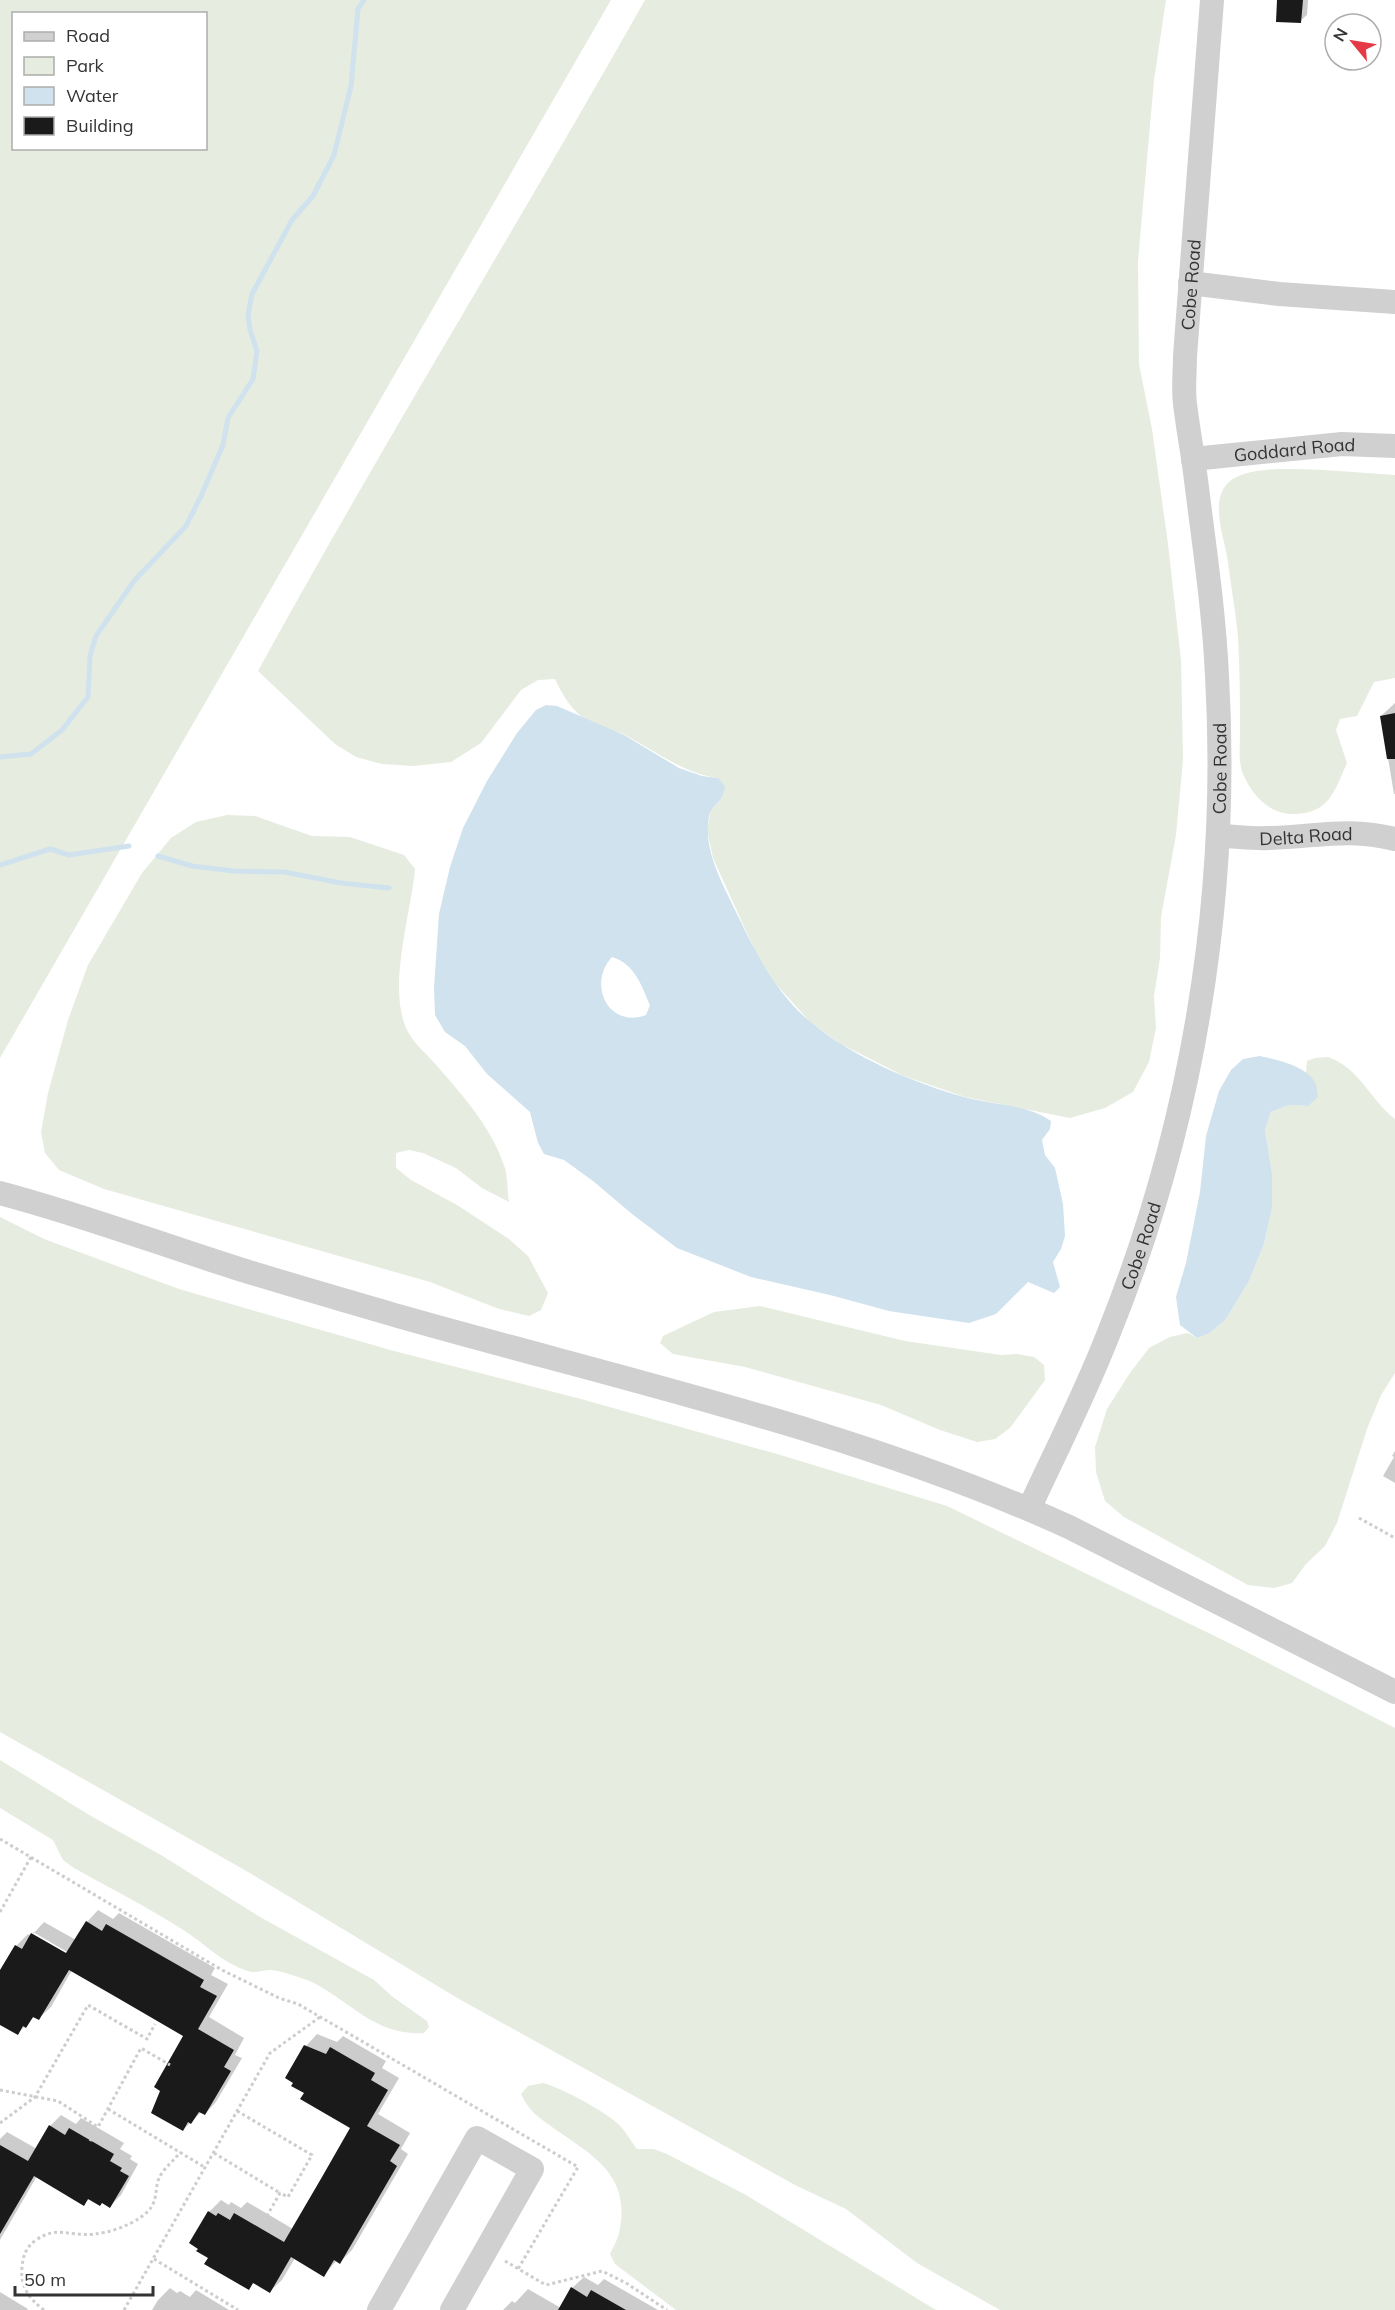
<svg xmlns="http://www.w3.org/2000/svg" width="1395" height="2310" viewBox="0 0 1395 2310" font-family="Mulish,sans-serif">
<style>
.green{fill:#e6ecdf;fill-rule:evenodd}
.water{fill:#cfe2ee;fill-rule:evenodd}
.shadow{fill:#0003;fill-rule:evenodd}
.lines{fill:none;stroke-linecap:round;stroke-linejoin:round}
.stream{stroke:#cfe2ee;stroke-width:5}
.building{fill:#1a1a1a}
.path{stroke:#cdcdcd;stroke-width:3;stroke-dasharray:3 3;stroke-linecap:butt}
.minor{stroke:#d0d0d0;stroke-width:24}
.labels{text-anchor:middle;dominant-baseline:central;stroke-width:6;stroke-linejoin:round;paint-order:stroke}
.street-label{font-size:18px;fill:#333;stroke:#fff}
</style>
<rect width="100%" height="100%" fill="#fff"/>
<path class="green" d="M0,0H611L0,1058ZM14,14H206V148H14Z
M645,0H1166L1154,80L1138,261L1139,364L1152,429L1168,544L1181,660L1183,760L1176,835L1161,917L1160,958L1154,996L1156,1028L1149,1062L1133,1092L1105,1108L1070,1118L965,1097L904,1076L841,1044L811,1023L775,983L756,953L713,858L707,830L711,810L721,800L718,778C682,773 656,751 625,735C612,729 593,726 582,717C570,708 561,692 555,679L538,680L521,690L481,743L451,762L413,766L382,764L356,757L335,744L258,671C382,445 518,225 645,0Z
M1324,470L1395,475V678L1374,682L1357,716L1340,719L1336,730L1347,763C1334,792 1329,814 1293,814C1269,814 1252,795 1243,774C1238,762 1240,746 1240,734C1240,702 1240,670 1238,638C1236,613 1231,587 1228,562C1225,539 1209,502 1228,483C1246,464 1299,470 1324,470Z
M227,815L255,816L312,836L350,837L404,855L415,869C411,915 386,990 408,1032C415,1045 429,1056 438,1067C464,1097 491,1127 504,1165C508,1176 507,1190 509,1202L482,1188L456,1168L423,1153L409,1150L396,1153V1168L411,1180L457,1205L509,1239L528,1256L548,1293L541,1310L529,1316L499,1309L430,1282L104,1189L59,1170L45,1153L41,1132L48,1093L68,1020L88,965L142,873L171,838L196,822Z
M1328,1057C1360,1068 1370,1100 1395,1119V1373L1381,1395L1367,1429L1337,1523L1325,1546L1306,1564L1292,1583L1274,1588L1248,1585L1124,1517L1105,1501L1096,1472L1095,1447L1107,1409L1130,1373L1149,1348L1170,1337L1188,1333L1197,1338L1210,1333L1226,1319L1249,1281L1264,1244L1272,1208V1173L1265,1130L1271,1112L1289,1105L1308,1106L1315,1082L1306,1074L1307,1061L1315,1058Z
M0,1217L44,1239L179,1289L394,1351L581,1399L784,1456L947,1506L1227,1642L1395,1728V2310H1000L917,2263L846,2209L797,2186L459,1999L243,1869L0,1732Z
M760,1306L905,1341L1001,1355L1017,1354L1034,1357L1044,1365L1045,1380L1010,1428L995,1439L977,1442L940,1430L881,1405L745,1367L673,1354L660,1343L663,1336L714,1312Z
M0,1760L91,1816L161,1855L260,1917L374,1980L393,1997L427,2021L429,2027L424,2033C376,2036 352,2003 314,1983C306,1979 279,1970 270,1970C262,1970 256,1974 248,1971C222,1963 204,1943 182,1929C147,1907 110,1888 74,1868L63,1860L53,1840L0,1808Z
M543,2083C560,2087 604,2111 617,2123C626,2131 630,2140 637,2149H654L667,2154L746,2195L936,2310H676L615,2264L610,2254C614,2246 619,2237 620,2228C630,2173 590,2154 552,2127C536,2115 530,2112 521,2094L528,2086Z"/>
<path class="water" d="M546,705L557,706L624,735L679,768L702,776L718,778L725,786C724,790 723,795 721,799C718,804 712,807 710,813C700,848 726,890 740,920C758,958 780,998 813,1024C853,1057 914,1083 964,1097C993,1105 1026,1104 1051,1121L1050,1129L1042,1140L1045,1155L1055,1168L1063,1204L1065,1236L1061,1249L1053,1262L1060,1287L1054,1293L1028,1282L996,1314L969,1323L889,1311L830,1295L751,1277L677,1248L632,1214L593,1181L564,1160L544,1154L538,1143L530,1112L487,1074L465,1046L445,1032L435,1015L434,988L439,914L450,867L463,828L487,781L517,733L536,710ZM612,957C635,964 641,985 650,1005L646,1015C608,1029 587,984 612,957Z
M1260,1056C1277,1060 1306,1066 1315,1082C1317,1086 1317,1093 1318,1097L1308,1106L1289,1105L1271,1112L1265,1130L1272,1173V1208L1264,1244L1249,1281L1226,1319L1210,1333L1197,1338L1180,1325L1176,1297L1186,1263L1200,1192L1206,1136L1219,1091L1231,1070L1243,1059Z"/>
<path class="shadow" d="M1278,0H1308L1307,15L1300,21Z
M1395,703V794H1394L1381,716Z
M1395,1451V1483L1383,1476L1394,1457L1392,1456Z
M98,1910L113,1919L119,1913L215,1968L211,1975L228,1984L209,2017L244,2038L235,2055L242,2058L216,2102L205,2114L201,2112L183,2130L185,2036L72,1970L51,2007L39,2018L35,2016L18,2033L0,2023V1973L16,1946L28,1934L31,1936L44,1922L76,1940L87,1922ZM33,1932L74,1956L72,1958L33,1936Z
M317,2034L337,2042L343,2036L386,2061L382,2068L399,2078L378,2114L410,2133L401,2149L408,2154L352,2250L340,2262L337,2260L324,2275L295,2258L282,2280L270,2291L254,2282L249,2288L210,2257L209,2212L221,2200L229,2205L231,2202L241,2208L247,2202L293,2229L352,2128L306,2092V2046Z
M61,2115L76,2124L81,2118L124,2143L120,2149L132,2156L130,2159L138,2164L121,2195L110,2206L90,2198L84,2204L37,2176L0,2240V2139L7,2132L37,2149L50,2126Z
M584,2277L598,2285L604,2279L658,2310H503L512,2301L515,2303L528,2289L561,2308L572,2288Z
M170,2288L177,2293L180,2291L190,2297L196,2290L229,2310H152L158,2300Z
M0,2292L28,2309L27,2310H0Z"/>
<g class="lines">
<path class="stream" d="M0,757L31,754L62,730L88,697L90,656L96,636L134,581L186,526L201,496L223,445L228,418L253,379L257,351L250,330L248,315L252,294L292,220L313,196L334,155L351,86L358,9L364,0
M158,856L192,866L234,871L284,872L341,883L389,888
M0,865L50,849L69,855L129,846"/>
</g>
<path class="building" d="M1277,0H1303L1301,23L1276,22Z
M1395,713V759H1387L1380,716Z
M86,1921L102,1931L106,1924L204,1980L200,1987L217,1996L198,2029L234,2050L224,2067L231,2071L205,2115L199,2112L191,2124L188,2122L183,2131L151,2113L160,2091L154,2087L183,2036L116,1997L69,1970L39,2020L33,2017L26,2028L23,2026L18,2035L0,2025V1970L15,1945L22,1949L31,1933L66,1953Z
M304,2045L326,2054L330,2047L375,2073L371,2080L388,2090L367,2126L400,2145L390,2161L397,2166L340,2264L334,2260L324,2277L291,2257L270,2293L253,2283L249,2290L204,2264L208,2258L196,2251L198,2249L189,2243L208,2211L216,2216L218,2213L230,2220L234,2213L284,2242L322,2177L350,2128L300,2099L304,2093L291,2086L293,2083L285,2078Z
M49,2125L65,2135L69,2128L114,2154L110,2161L122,2168L120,2171L129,2176L110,2208L102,2203L100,2206L88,2199L84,2206L34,2176L0,2234V2145L28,2161Z
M571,2287L587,2297L591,2290L626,2310H558Z"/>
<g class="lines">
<path class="path" d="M1359,1518L1395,1538
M0,1839L222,1970L279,1998L298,2004L578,2167L518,2269
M0,1912L31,1857
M0,2090L58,2101L98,2127L141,2048L170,2065
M108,2109L206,2168
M237,2111L312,2155L288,2197L280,2193L260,2228
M0,2123L35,2097L88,2005L147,2039L155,2024
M90,2141L98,2127
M214,2153L280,2193
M154,2259L238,2310
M505,2261L546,2285L602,2271L626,2283L667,2310
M44,2310C29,2299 20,2286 22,2267C23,2256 26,2247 36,2240C58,2225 70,2237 94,2234C108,2233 129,2226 141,2217C163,2202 151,2188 162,2173C167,2165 175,2160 180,2152
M124,2310L270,2053L320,2017"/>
<g class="minor">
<path d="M1190,283L1279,294L1395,302"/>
<path id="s1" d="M1193,459L1342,444L1395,446"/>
<path id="s2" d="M1218,836C1235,836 1252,839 1269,838C1317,837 1347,827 1395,839"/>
<path d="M0,1193C80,1214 157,1243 236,1268C290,1285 344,1300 398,1316C623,1380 855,1430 1069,1527L1395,1692"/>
<path id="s3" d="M1029,1509C1056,1451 1085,1394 1108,1335C1192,1127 1230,900 1217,676C1214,610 1204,545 1196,480C1193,455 1188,429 1185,404C1183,388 1185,372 1185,356L1212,0"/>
<path d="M379,2310L477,2138L532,2169L452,2310"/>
</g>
</g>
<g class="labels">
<g class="street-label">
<text stroke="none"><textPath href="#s3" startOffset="1258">Cobe Road</textPath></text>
<text stroke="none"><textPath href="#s1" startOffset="102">Goddard Road</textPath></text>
<text stroke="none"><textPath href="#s3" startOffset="772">Cobe Road</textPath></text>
<text stroke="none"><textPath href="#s2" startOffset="88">Delta Road</textPath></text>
<text stroke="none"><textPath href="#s3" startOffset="286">Cobe Road</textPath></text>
</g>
</g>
<rect x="12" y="12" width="195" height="138" fill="#ffffff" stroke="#adadad" stroke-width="1.5"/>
<rect x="24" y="32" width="30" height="9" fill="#d0d0d0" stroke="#adadad" stroke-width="1.5"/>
<text x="66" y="42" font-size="18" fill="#333333">Road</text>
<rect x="24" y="57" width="30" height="18" fill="#e6ecdf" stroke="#adadad" stroke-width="1.5"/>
<text x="66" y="72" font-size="18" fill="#333333">Park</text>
<rect x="24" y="87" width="30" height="18" fill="#cfe2ee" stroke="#adadad" stroke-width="1.5"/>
<text x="66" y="102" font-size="18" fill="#333333">Water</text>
<rect x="24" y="117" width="30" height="18" fill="#1a1a1a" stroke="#adadad" stroke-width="1.5"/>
<text x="66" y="132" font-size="18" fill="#333333">Building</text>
<g transform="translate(1353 42) rotate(300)"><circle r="28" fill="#ffffff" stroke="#adadad" stroke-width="1.5"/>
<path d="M0-4.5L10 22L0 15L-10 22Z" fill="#e63946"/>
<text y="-9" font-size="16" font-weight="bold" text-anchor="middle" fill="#333333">N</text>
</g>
<path d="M15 2286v9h138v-9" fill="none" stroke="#333333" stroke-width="3"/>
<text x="24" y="2286" font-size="18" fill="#333333" stroke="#ffffff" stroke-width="4.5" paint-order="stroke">50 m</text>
</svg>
